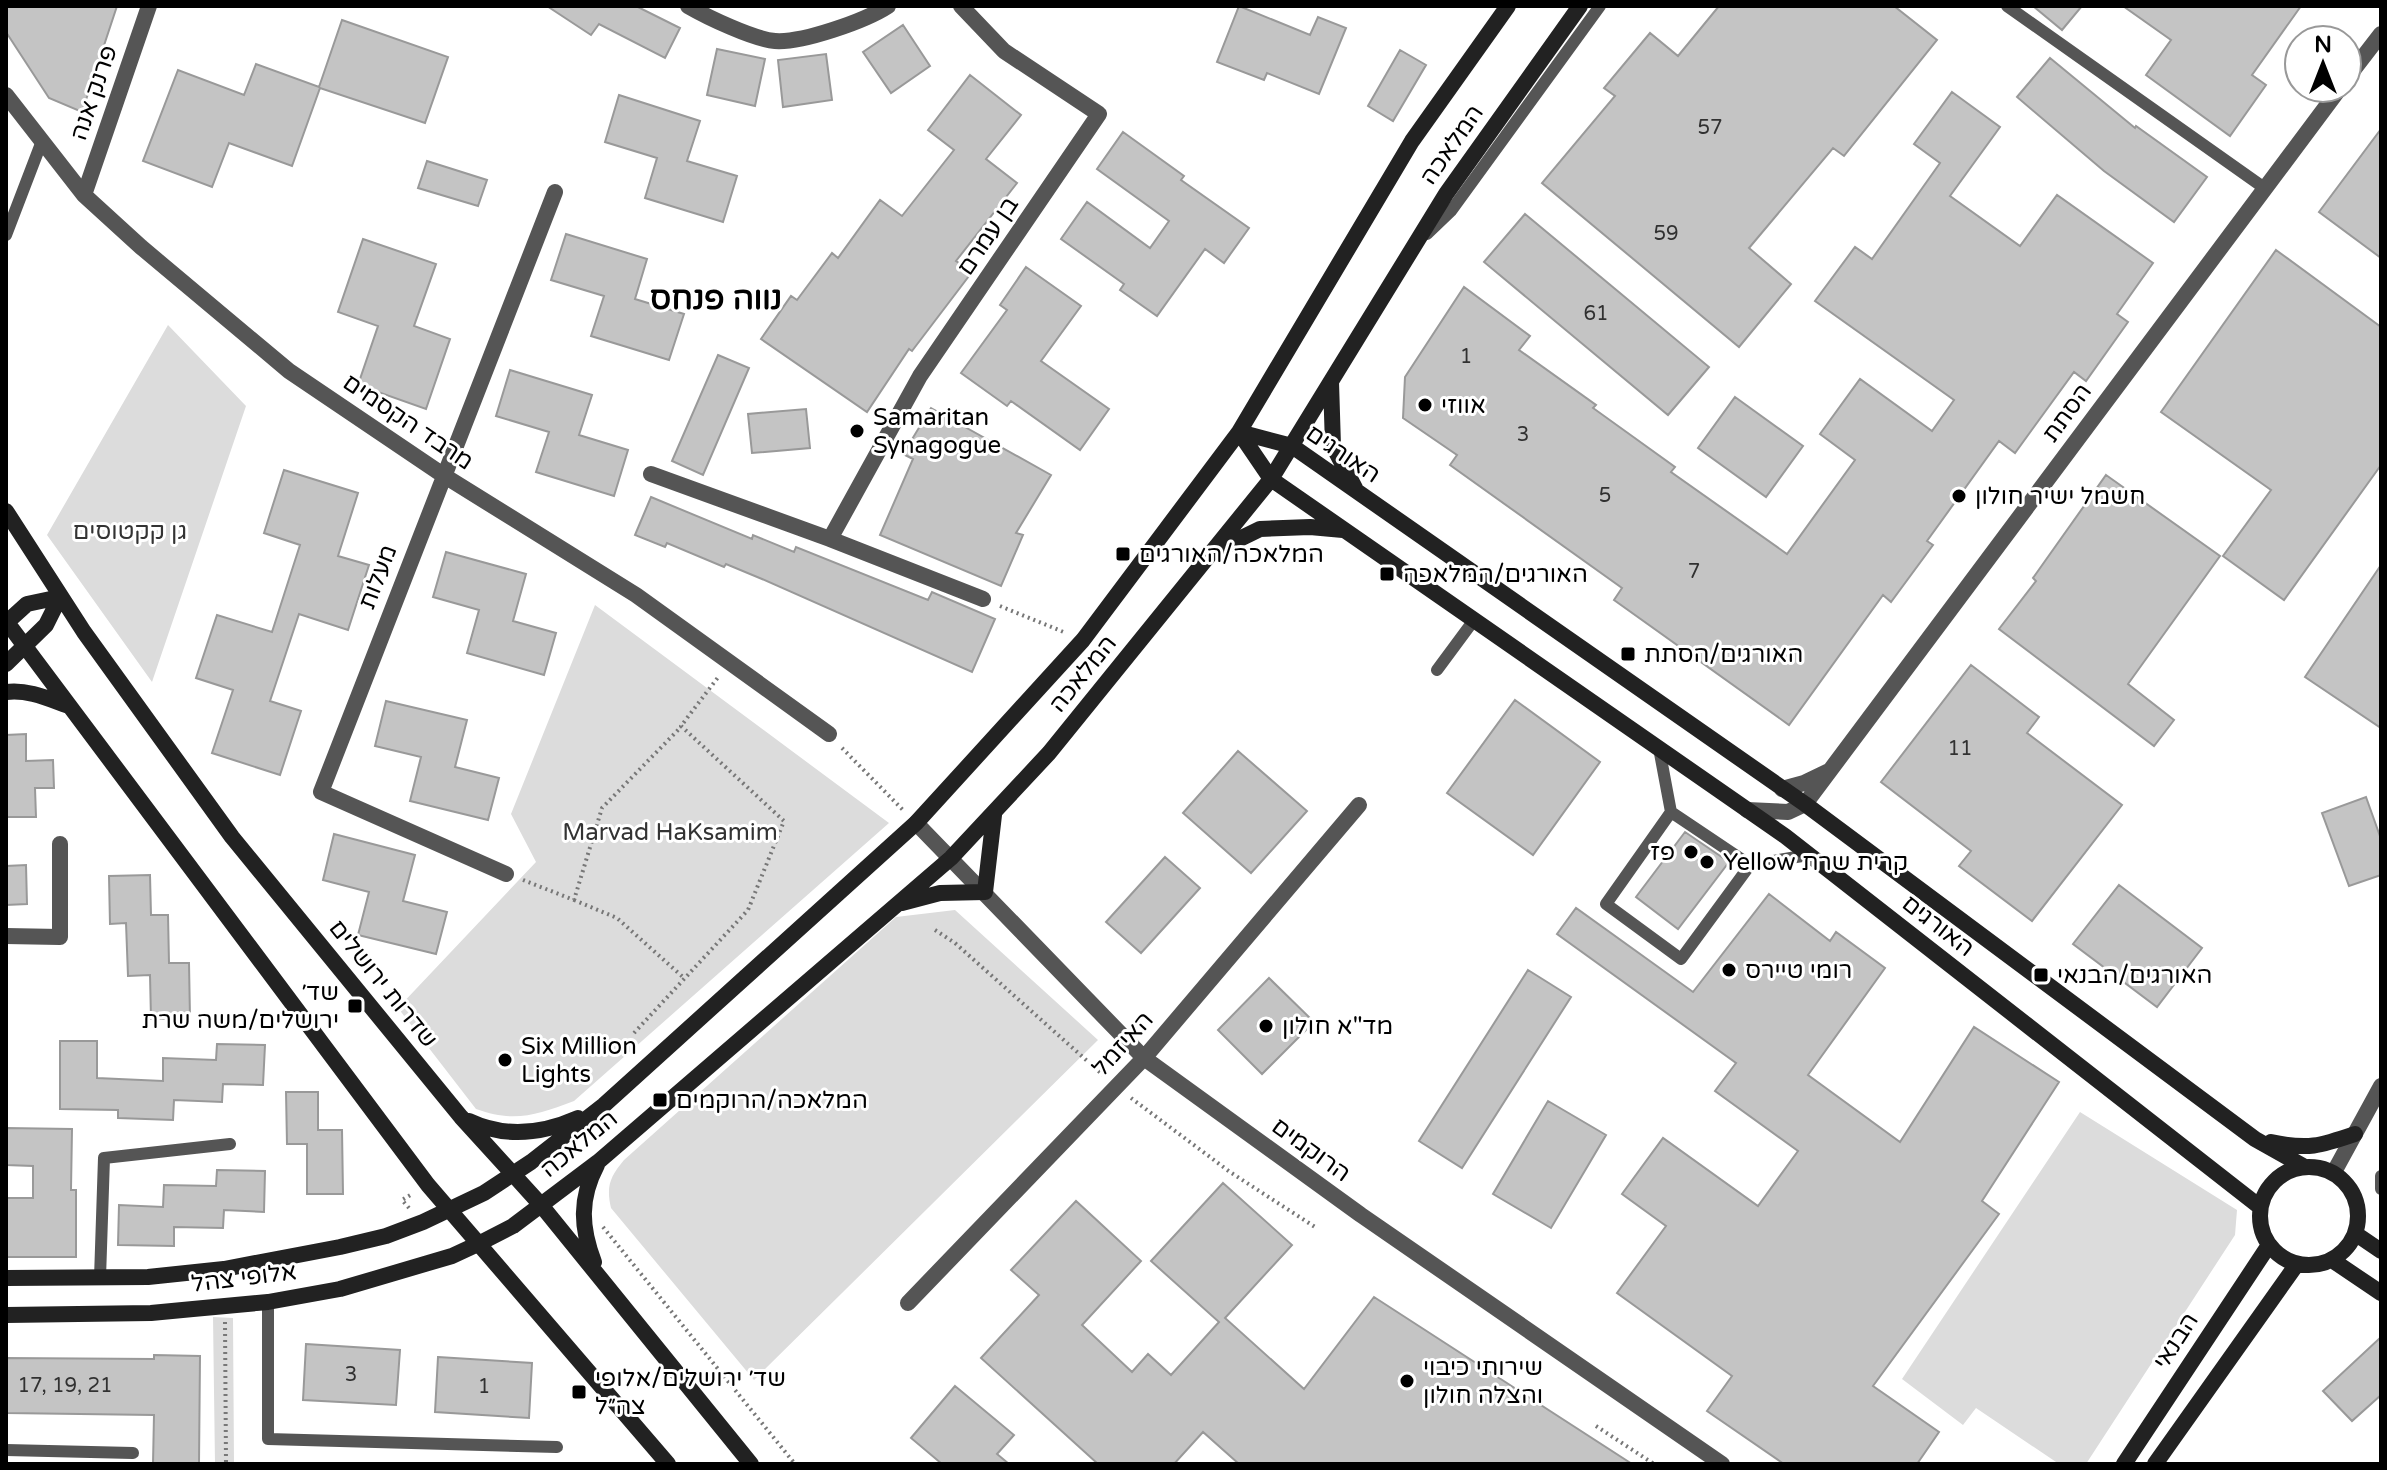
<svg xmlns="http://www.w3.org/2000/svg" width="2387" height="1470" viewBox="0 0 2387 1470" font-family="'Varela Round','Noto Sans Hebrew',sans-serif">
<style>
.green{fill:#dcdcdc}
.building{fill:#c4c4c4;stroke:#999;stroke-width:2}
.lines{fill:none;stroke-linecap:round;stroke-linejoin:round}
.path{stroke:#777;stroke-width:4;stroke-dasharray:2 4;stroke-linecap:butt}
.lane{stroke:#555;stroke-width:12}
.street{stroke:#555;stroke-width:16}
.secondary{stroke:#222;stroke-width:16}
.poi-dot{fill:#000;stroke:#fff;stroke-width:3}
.labels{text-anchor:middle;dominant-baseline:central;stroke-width:6;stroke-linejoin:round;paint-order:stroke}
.number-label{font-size:20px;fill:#313131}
.street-label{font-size:24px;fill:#000;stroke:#fff}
.poi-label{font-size:24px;fill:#000;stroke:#fff;text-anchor:start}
.park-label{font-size:24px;fill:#333;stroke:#fff}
.district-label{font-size:32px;font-weight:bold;fill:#000;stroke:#fff}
</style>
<rect width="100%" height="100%" fill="#fff"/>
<path class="green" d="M168,325L246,406L152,682L47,535Z
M595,605L889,823L574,1101C536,1115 515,1123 476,1109L398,1008L536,862L511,814Z
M955,910L1098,1040L754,1380L611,1208C606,1186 610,1177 624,1160L896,917Z
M2080,1112L2237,1210L2235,1235L2086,1464H2059L1976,1408L1963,1425L1902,1379Z
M213,1317L233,1318L234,1464H215Z"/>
<path class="building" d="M6,6H117L82,112L49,98L6,32Z
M547,6H636L680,28L665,58L599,24L591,35Z
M1239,6L1310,35L1318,17L1346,28L1319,94L1267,73L1264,80L1217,62Z
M1719,6H1894L1937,40L1844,156L1833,148L1749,248L1791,284L1739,347L1542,183L1615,96L1604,88L1650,33L1678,56Z
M2033,6H2082L2062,30Z
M2123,6H2301L2252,75L2266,85L2230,136L2146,75L2171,40Z
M342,20L448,57L425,123L320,88L292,166L229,143L212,187L143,161L178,70L244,95L256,64L319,87Z
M903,25L930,66L891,93L863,52Z
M717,49L765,59L755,106L707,95Z
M1400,50L1426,65L1393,121L1368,106Z
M826,54L832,100L783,107L778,60Z
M2050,58L2135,128L2136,126L2207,177L2174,222L2104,171L2017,97Z
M970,75L1021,115L986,159L1017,183L956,261L972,272L912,351L909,349L867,412L761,339L791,296L797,300L832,253L838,258L880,200L902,216L954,150L928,130Z
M1952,92L2000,127L1950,196L2020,246L2057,195L2153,263L2117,314L2128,322L2086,381L2074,372L2015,453L1999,441L1927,541L1933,545L1891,602L1883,595L1789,725L1614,600L1622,588L1450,465L1457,455L1403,418L1405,377L1464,287L1530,336L1519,350L1596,405L1593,408L1675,467L1671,472L1787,554L1855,460L1820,434L1860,379L1932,431L1954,400L1815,301L1855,247L1872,259L1940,163L1914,144Z
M619,95L700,121L687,161L737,176L723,222L645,198L657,158L605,142Z
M2381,129V258L2319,212Z
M1123,132L1184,176L1181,180L1249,228L1224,263L1205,249L1157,316L1120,290L1124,284L1061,239L1087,202L1150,248L1169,221L1097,169Z
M427,161L487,180L478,206L418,188Z
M1525,214L1709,367L1668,415L1484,262Z
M566,234L647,259L635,299L684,314L669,360L591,336L604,296L551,280Z
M363,239L436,264L414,326L450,339L426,409L358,385L378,326L338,312Z
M2276,250L2381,327V465L2284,600L2223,556L2271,490L2161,412Z
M1026,267L1081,306L1041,361L1109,409L1080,450L1011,401L1007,406L961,373L1007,310L1000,305Z
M718,355L749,368L703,475L672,461Z
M510,370L592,395L579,435L628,450L614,496L536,472L549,432L496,416Z
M1735,397L1803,446L1766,497L1698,448Z
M931,408L1051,475L1016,533L1023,535L1001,586L880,535L913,459L903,454Z
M806,409L810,448L752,453L748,414Z
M284,470L358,493L338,556L369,565L348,630L299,614L270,701L301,711L280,775L212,753L233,690L196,678L217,615L272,632L300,545L264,533Z
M2106,475L2220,556L2128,684L2174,720L2154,746L1999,629L2036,581L2033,578Z
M651,497L752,539L753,535L794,552L796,547L928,600L932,592L995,619L972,672L762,579L726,564L724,567L667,543L665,547L635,535Z
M446,552L526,574L513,621L556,633L544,675L467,653L479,610L433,597Z
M2381,565V728L2305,677Z
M1971,665L2039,717L2027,733L2122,805L2032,921L1959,866L1971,851L1881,782Z
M1515,700L1600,762L1533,855L1447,793Z
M386,701L467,720L455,767L499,778L488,820L410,801L421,757L375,746Z
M26,734V761L53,760L54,788H35L36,817H6V735Z
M1238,751L1307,811L1251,873L1183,813Z
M2366,797L2381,839V875L2349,886L2322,813Z
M1685,832L1729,862L1678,929L1636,897Z
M334,834L415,855L403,901L447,912L436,954L358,935L369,892L323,880Z
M1165,857L1200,888L1141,953L1106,922Z
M26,865L27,904L6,905V866Z
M150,875L151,915H168L169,963H189L190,1018L151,1019L150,975L128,976L126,923L110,924L109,876Z
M2119,885L2202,948L2157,1007L2073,944Z
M1769,894L1830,941L1836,932L1885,968L1808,1075L1900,1142L1974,1027L2059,1082L1982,1201L1999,1214L1873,1386L1939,1432L1917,1464H1784L1707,1411L1732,1376L1617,1293L1666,1226L1622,1194L1663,1138L1758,1206L1798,1151L1715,1091L1736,1063L1557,934L1576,908L1693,992Z
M1528,970L1571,997L1462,1168L1419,1141Z
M1269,978L1314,1022L1262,1074L1218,1030Z
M60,1041H97V1078L163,1081V1058L216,1060L217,1044L265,1045L263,1085L223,1084L222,1102L174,1100L173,1120L118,1118V1110L60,1109Z
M286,1092H318V1130H342L343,1194H307V1144H287Z
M1548,1101L1606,1135L1551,1228L1493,1194Z
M6,1128L72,1129L71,1190H76V1257H6V1198H33V1166L6,1165Z
M217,1170L265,1171L264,1212L224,1210L223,1228L174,1227V1246L118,1245L119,1205L163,1207L164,1185L216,1186Z
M1223,1183L1292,1245L1225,1318L1304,1389L1374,1297L1632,1464H1239L1203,1432L1174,1464H1098L981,1358L1039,1295L1011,1270L1076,1201L1141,1261L1082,1325L1132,1372L1148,1354L1171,1375L1219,1322L1151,1261Z
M2381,1337V1395L2352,1421L2323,1391Z
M306,1344L400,1350L396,1405L303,1400Z
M154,1355L200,1356L199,1464H153L154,1415L6,1413V1358L154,1359Z
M438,1357L532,1363L529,1418L435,1412Z
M955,1386L1014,1435L997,1454L1009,1464H942L911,1438Z"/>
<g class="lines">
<path class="path" d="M1000,606L1066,633
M842,748L903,810
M523,880L574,900L602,808L681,727
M574,900L617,918L684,978
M935,930L955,943L1103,1075
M634,1033L748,910L784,821L681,726L719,676
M1131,1098L1230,1172L1315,1227
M409,1208L402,1200L412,1194
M603,1227L795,1464
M225,1322L226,1464
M1596,1426L1654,1464"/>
<path class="lane" d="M2007,6L2263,187
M1427,234L1451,211L1600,6
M6,235L42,141
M1437,670L1474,620
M1659,748L1671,812L1750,865L1808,855
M1671,812L1606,904L1681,959L1750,865
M2381,1176V1189
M100,1278L104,1158L230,1144
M268,1302V1439L557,1447
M6,1450L133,1453"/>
<path class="street" d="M688,6C707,17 753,39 775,41C802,43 865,21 888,6
M2347,78L2381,34
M6,95L84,195L141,247L289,371L443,475L636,595L829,734
M84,195L149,6
M651,474L830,539L983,599
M830,539L920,376L1099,114L1004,51L961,6
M1782,789L1804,783L1829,771
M1747,810L1788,812L1805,804L2340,88
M916,823L1144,1058L1361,1215L1722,1464
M506,874L321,792L555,192
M6,936L60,937V844
M2334,1172L2381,1086
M908,1303L1144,1058L1359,805"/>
<path class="secondary" d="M1331,382L1333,446L1355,488
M1239,432L1292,446L1805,804L2255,1139L2303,1166
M1239,432L1271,479L1785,836L2260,1207
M6,511L84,632L232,837L461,1117L541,1205L751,1464
M1219,549L1260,529L1310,527L1343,530
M6,621L428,1185L668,1464
M6,623L27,604L60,597
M6,664L46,625L60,597
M6,692C26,689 47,698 66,705
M902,903L940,893L985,892L994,815
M469,1121C505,1138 542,1134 578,1118
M2271,1142C2308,1150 2320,1146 2355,1134
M2260 1216a49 49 0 1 1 98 0a49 49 0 1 1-98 0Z
M2356,1234L2381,1251
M2332,1260L2381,1293
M594,1262C581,1228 579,1199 597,1165
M6,1278L148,1277L224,1269L340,1247L386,1236L423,1222L484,1193L531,1162L604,1105L916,823L1083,640L1239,432L1412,141L1508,6
M6,1315L151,1313L193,1309L268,1302L340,1289L452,1256L480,1243L513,1226L598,1162L951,858L1049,753L1271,479L1446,194L1580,6
M2124,1464L2269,1245
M2155,1464L2297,1264"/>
</g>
<g class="poi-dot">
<circle cx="1425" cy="405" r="8"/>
<circle cx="857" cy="431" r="8"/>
<circle cx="1959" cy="496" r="8"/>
<rect x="1115" y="546" width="16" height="16" rx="4"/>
<rect x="1379" y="566" width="16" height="16" rx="4"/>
<rect x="1620" y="646" width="16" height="16" rx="4"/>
<circle cx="1691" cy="852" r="8"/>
<circle cx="1707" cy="862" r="8"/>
<circle cx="1729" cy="970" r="8"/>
<rect x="2033" y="967" width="16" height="16" rx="4"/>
<rect x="347" y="998" width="16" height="16" rx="4"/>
<circle cx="1266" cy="1026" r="8"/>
<circle cx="505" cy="1060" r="8"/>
<rect x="652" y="1092" width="16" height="16" rx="4"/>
<circle cx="1407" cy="1381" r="8"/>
<rect x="571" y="1384" width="16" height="16" rx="4"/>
</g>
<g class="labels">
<g class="number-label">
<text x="1710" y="128">57</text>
<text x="1666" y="234">59</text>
<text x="1596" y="314">61</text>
<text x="1466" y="357">1</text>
<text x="1523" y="435">3</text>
<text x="1605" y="496">5</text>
<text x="1694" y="572">7</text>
<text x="1960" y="749">11</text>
<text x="351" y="1375">3</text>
<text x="65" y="1386">17, 19, 21</text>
<text x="484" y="1387">1</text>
</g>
<g class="street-label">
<text transform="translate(94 93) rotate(-71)">פרנק אנה</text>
<text transform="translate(1452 145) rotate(-55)">המלאכה</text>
<text transform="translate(988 236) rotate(-56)">בן עמרם</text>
<text transform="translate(2067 413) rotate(-54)">הסתת</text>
<text transform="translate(408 422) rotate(34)">מרבד הקסמים</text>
<text transform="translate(1343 454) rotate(34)">האורגים</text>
<text transform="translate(378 577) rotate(-69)">מעלות</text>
<text transform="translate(1083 674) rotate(-51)">המלאכה</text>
<text transform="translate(1938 926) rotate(38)">האורגים</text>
<text transform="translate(383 984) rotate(51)">שדרות ירושלים</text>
<text transform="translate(1123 1044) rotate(-48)">האיזמל</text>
<text transform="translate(579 1144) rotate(-39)">המלאכה</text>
<text transform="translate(1311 1150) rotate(36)">הרוקמים</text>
<text transform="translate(244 1278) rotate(-7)">אלופי צהל</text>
<text transform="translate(2176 1341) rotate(-57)">הבנאי</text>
</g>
<g class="poi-label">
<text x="1441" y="405">אווזי</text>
<text x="873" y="417">Samaritan<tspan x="873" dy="28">Synagogue</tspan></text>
<text x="1975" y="496">חשמל ישיר חולון</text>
<text x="1139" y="554">המלאכה/האורגים</text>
<text x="1403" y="574">האורגים/המלאכה</text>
<text x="1644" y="654">האורגים/הסתת</text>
<text x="1675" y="852" text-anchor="end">פז</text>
<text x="1723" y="862">Yellow קרית שרת</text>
<text x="1745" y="970">רומי טיירס</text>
<text x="2057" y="975">האורגים/הבנאי</text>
<text x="339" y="992" text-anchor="end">שד׳<tspan x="339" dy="28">ירושלים/משה שרת</tspan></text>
<text x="1282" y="1026">מד"א חולון</text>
<text x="521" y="1046">Six Million<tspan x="521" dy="28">Lights</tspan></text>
<text x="676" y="1100">המלאכה/הרוקמים</text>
<text x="1423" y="1367">שירותי כיבוי<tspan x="1423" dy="28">והצלה חולון</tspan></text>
<text x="595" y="1378">שד׳ ירושלים/אלופי<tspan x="595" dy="28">צה״ל</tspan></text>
</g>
<g class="park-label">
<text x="130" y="531">גן קקטוסים</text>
<text x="670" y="832">Marvad HaKsamim</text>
</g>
<g class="district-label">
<text x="716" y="299">נווה פנחס</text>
</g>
</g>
<rect width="2387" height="1470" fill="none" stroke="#000000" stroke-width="16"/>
<g transform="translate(2323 64)"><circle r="38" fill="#ffffff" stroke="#999999" stroke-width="2"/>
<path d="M0-6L14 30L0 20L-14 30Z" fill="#000000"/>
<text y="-12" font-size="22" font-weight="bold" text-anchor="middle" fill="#000000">N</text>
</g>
</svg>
